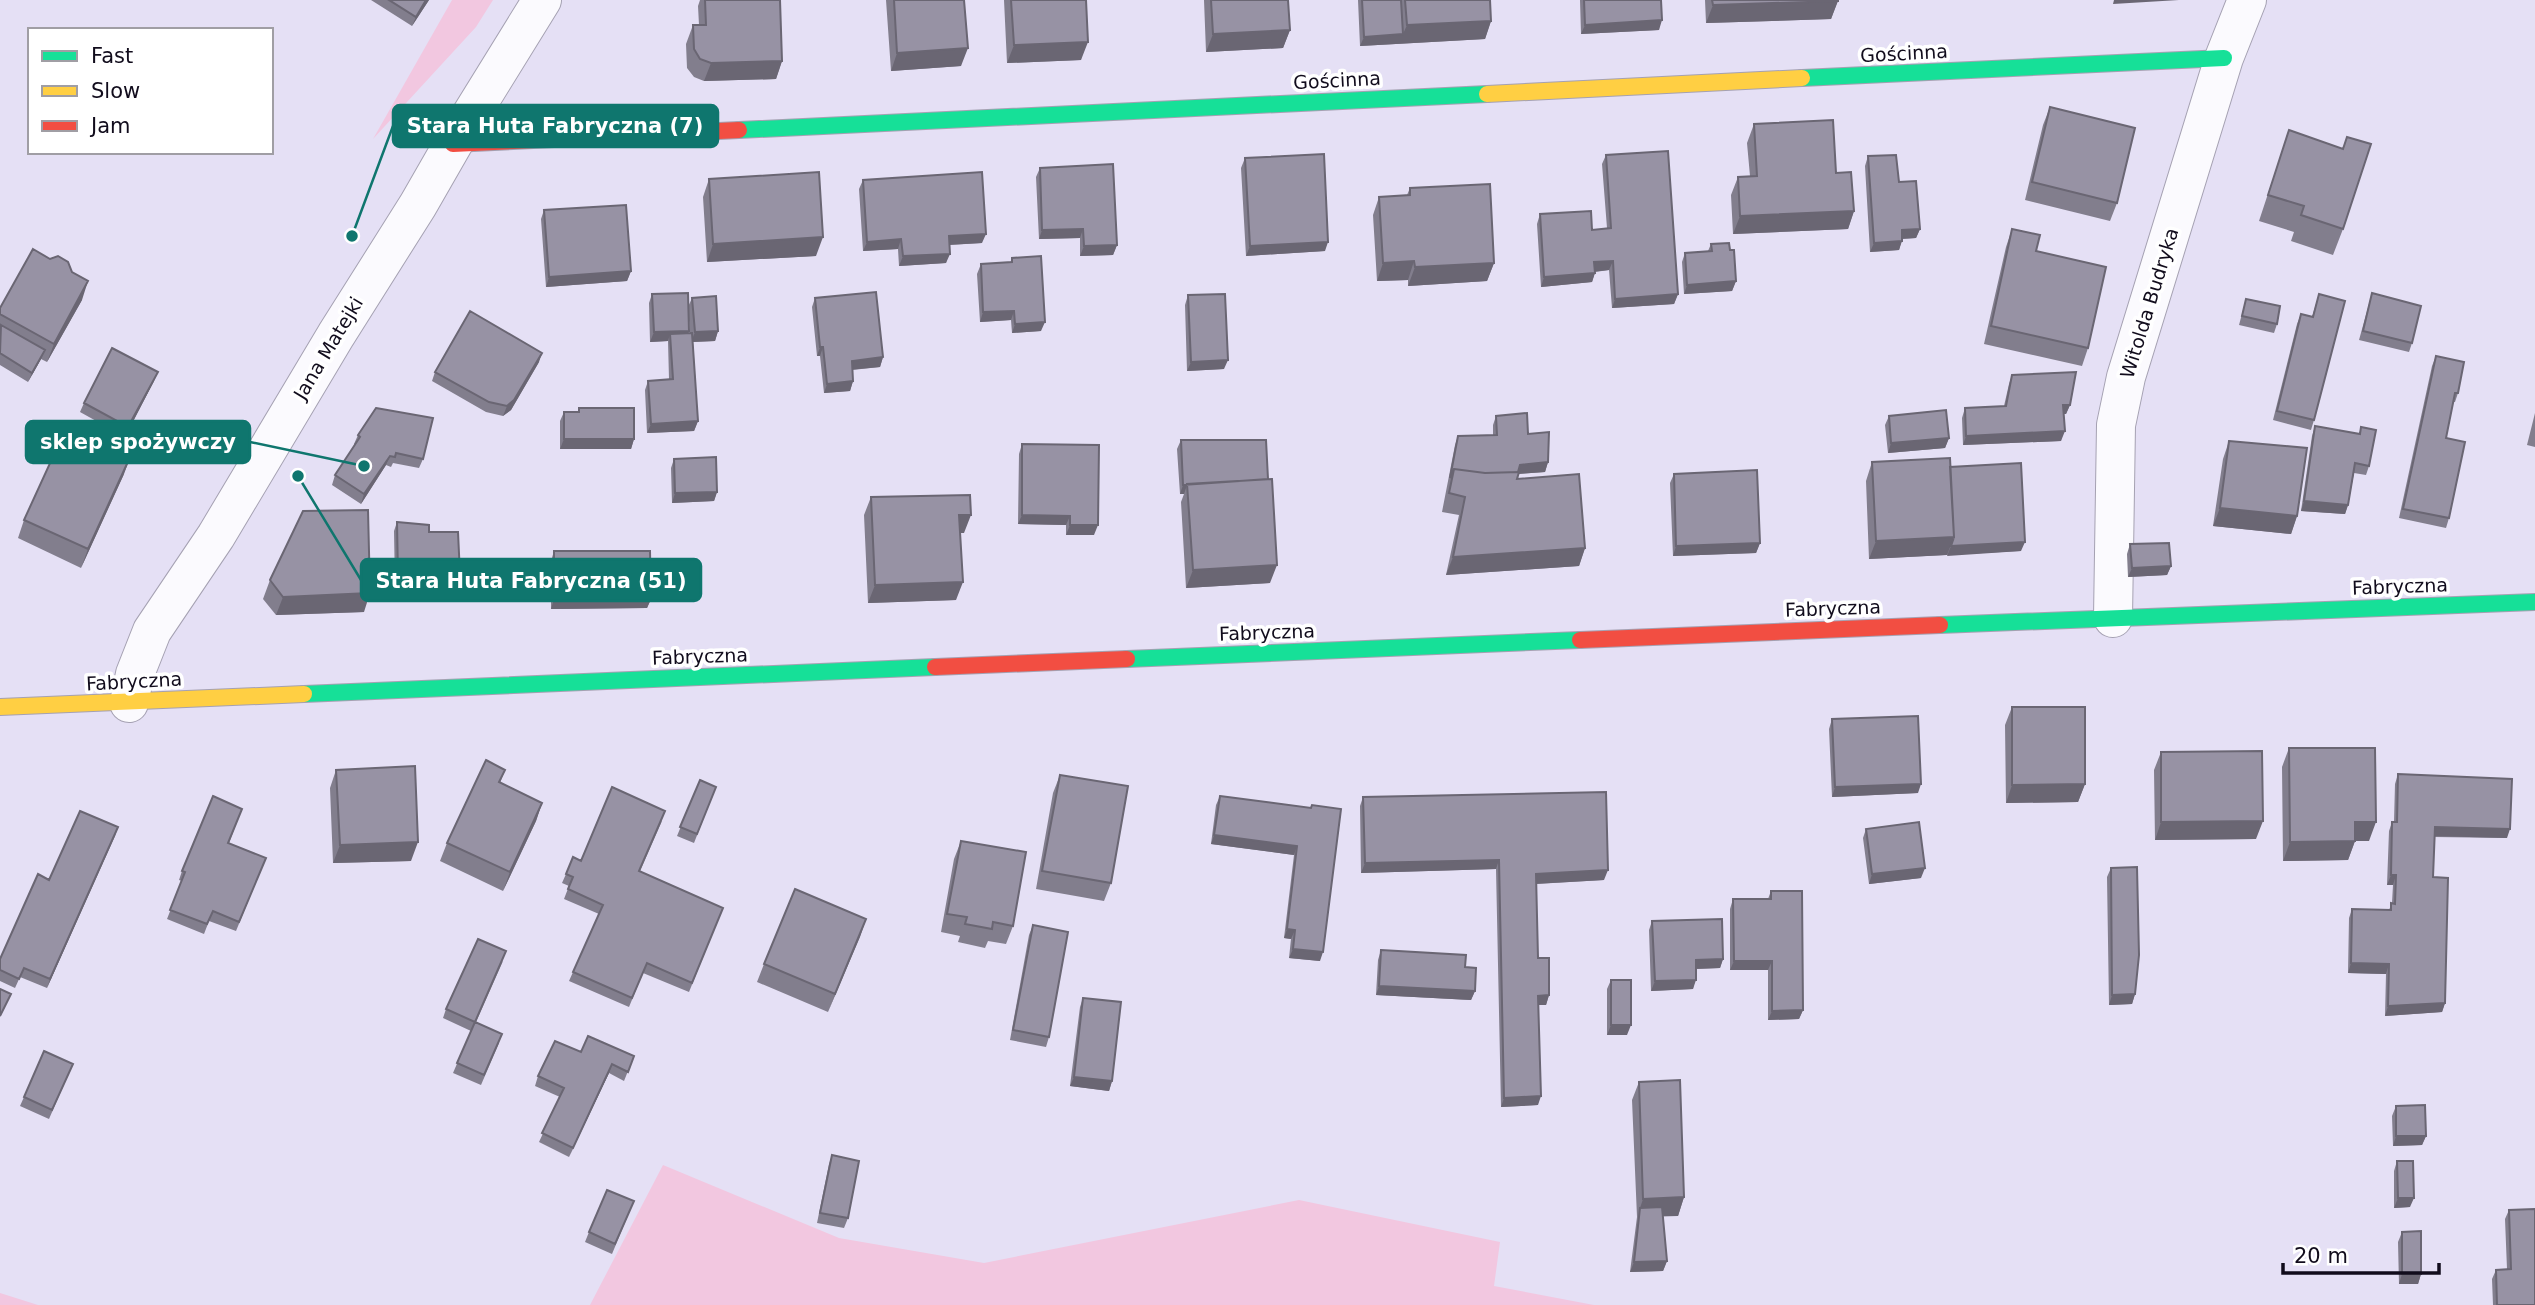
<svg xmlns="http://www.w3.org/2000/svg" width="2535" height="1305" viewBox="0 0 2535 1305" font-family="'DejaVu Sans',sans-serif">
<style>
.green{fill:#f2c7e0}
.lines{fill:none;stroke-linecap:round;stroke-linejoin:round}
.street-casing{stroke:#a5a1b2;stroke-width:40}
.fast-casing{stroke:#a5a1b2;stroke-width:18}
.slow-casing{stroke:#a5a1b2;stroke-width:18}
.jam-casing{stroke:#a5a1b2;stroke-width:18}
.street{stroke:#fbfafe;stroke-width:38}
.fast{stroke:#16e098;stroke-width:16}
.slow{stroke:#ffcf43;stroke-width:16}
.jam{stroke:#f24e42;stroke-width:16}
.wall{fill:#827e8d;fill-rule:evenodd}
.shaded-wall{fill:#6a6673}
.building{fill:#9792a4;stroke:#6a6673;stroke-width:2}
.labels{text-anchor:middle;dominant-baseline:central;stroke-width:7;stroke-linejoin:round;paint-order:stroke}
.street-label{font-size:19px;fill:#110c1c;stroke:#fff}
.leader{fill:none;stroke:#0f766e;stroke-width:2.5}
.callout-dot{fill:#0f766e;stroke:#fff;stroke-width:2.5}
.callout{fill:#0f766e;stroke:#0f766e;stroke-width:2.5}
.callout-label{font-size:21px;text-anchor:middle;font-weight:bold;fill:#fff}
</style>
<rect width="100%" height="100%" fill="#e5e0f5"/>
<path class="green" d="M452,0H493L476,27L373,139Z
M663,1165L839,1238L984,1263L1299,1200L1500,1242L1494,1286L1594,1305H590Z
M0,1293L38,1305H0Z"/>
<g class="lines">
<defs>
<path id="street" d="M2113,618L2116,425L2126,377L2224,58L2247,0
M129,703L135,674L152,631L216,536L336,335L418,205L453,144L542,0"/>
<path id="fast" d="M1802,78L2224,58
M739,130L1487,94
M1940,625L2535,602
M1127,659L1580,640
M304,694L935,667"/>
<path id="slow" d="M1487,94L1802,78
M0,707L304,694"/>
<path id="jam" d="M453,144L739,130
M1580,640L1940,625
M935,667L1127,659"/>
</defs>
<use href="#street" class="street-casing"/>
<use href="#fast" class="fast-casing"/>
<use href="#slow" class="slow-casing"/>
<use href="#jam" class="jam-casing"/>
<use href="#street" class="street"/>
<use href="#fast" class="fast"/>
<use href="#slow" class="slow"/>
<use href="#jam" class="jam"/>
</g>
<path class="wall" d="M371,0H429L412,26Z
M700,0H780L782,61L776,79L704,81L694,77L687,68L686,44L693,25H699L698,6Z
M886,0H964L961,66L891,71Z
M1004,0H1086L1081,60L1007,63Z
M1204,0H1288L1290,30L1283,48L1206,52Z
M1358,0H1490L1491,21L1485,39L1360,46Z
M1580,0H1661L1659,30L1581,34Z
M1705,0H1838L1831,19L1706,23Z
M2050,107L2117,203L2110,221L2025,200L2043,125Z
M1754,124L1836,173L1854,211L1848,229L1733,234L1731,195L1738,177L1750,176L1747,143Z
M2289,130L2343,229L2333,255L2291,241L2294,232L2259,221Z
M1606,155L1678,294L1674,304L1612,308L1609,270L1595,272L1592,282L1541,287L1537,224L1540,214L1592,230L1607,228L1602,164Z
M1868,156L1899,182L1920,229L1916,238L1902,239L1899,250L1870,252L1865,166Z
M1245,158L1325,251L1246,256L1241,168Z
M1040,168L1117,245L1113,255L1080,256V238L1039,239L1036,177Z
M709,179L816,256L707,262L703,197Z
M863,180L982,243L949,245L946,263L899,266L898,249L863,251L859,189Z
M1410,188L1494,263L1487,281L1408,286V280L1377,281L1373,215L1379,197L1407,195Z
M544,210L631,271L627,281L546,287L541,219Z
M2012,229L2036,251L2088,348L2082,366L1984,344L2006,247Z
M1711,244L1730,250L1736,281L1732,291L1684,294L1682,262L1685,253L1708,251Z
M1012,258L1041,331L1012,333L1011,320L980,322L977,274L981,264L1010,263Z
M2372,293L2412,343L2409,352L2359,340Z
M652,294L688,307L692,298L718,331L715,341L693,342L698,421L694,431L647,433L645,390L648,381L669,379L668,341L650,342L649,303ZM688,307L690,333H688L689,331Z
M2319,294L2314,420L2311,430L2273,420L2297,324L2301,314L2312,317Z
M1188,295L1224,369L1187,371L1185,305Z
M815,298L883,357L880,367L852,370L853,381L850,391L824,393L820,356H817L812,307Z
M2246,299L2277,324L2274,333L2239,325Z
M82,300L47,362L41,359L28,382L0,365V308Z
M2436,356L2458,393L2455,402H2453L2446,438L2449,518L2446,528L2399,518L2432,366Z
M539,362L511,410L503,416L486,412L432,381L435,372Z
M2012,375L2070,405L2066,414H2064L2061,441L1963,445L1962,418L1965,408L2004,406L2009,384Z
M154,381L125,437L80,412L84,403Z
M579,408L634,439L631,449H560V421L564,412H578Z
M2535,413V447L2527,445Z
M1496,416L1528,434L1548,462L1545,472L1518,474L1517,479L1585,548L1579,566L1446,575L1459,515L1442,512L1455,445L1458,436L1493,435V425Z
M1889,416L1949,438L1945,448L1888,453L1885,425Z
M2315,426L2359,434L2361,427L2369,466L2366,475L2354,473L2348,505L2345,514L2301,511L2312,436Z
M358,435L423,459L419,468L393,463L391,467L386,465L361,504L332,485L335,475L355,445L354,444Z
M1181,440L1270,583L1186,588L1181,502L1184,494H1180L1177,449Z
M2229,441L2297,516L2291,534L2213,526L2223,459Z
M1022,444L1094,535H1066V525L1018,524L1019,454Z
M674,459L717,492L714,501L672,503L671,468Z
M1872,462L1950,467L2021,551L1869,559L1866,481Z
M124,474L81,568L18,538L24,520Z
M1674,474L1760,543L1756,553L1673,556L1670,483Z
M871,497L964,533H960L956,600L868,603L864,515Z
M397,522L429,532L460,575L456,585L395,586L394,531Z
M2130,544L2171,566L2167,575L2128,577L2127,554Z
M554,551L651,599L647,608L551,609V561Z
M270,580L364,612L276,615L263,599Z
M2012,707L2085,784L2078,802L2006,803L2005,725Z
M1832,719L1918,793L1832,797L1829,729Z
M2289,748L2369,841H2355L2348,860L2283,861L2282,767Z
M2161,752L2256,839L2155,840L2154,770Z
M336,770L411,861L333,863L330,788Z
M505,770L500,783L542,803L536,821L503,891L440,861L447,843Z
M2398,774L2507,838L2434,837L2433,877L2445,1003L2442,1012L2385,1016L2386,974L2348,973L2349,918L2352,909L2389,910L2392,903L2393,885H2387L2389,831L2392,822H2394L2395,784Z
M1060,775L1111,883L1104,901L1036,889L1053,793Z
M700,780L716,787L694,843L677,836Z
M1220,796L1310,808L1312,805L1320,961L1289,958L1291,939L1284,938L1294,855L1211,844L1216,805Z
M1363,797L1604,880L1536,884L1538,958L1549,995L1546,1005H1539L1538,1105L1501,1107L1496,869L1361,873L1360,806Z
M242,809L229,843L266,858L236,931L209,921L204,934L167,919L182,881L179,880L182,871Z
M662,821L640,871L723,908L689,992L643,973L629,1007L569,981L599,914L564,899L569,886L562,883L566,874L581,861Z
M118,827L47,988L20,977L15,988L0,981V959Z
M1866,829L1921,878L1869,884L1863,838Z
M961,841L1013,926L1006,944L988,941L985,948L958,942L960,936L941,932L954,859Z
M2111,868L2135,994L2132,1004L2109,1005L2107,877Z
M1771,891L1803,1010L1799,1019L1768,1020V970H1730V909L1733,899H1768Z
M866,919L828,1012L757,982L764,964Z
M1652,921L1723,959L1720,968L1696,969L1693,989L1651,991L1649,930Z
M1033,925L1049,1037L1046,1047L1010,1040L1029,935Z
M1381,950L1465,967L1475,991L1471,1000L1376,995L1378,960Z
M503,961L476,1022L499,1043L481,1085L453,1073L471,1031L443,1018L446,1009Z
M1611,980L1627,1035H1607V989Z
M1083,998L1112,1081L1109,1091L1070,1086L1080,1007Z
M581,1052L634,1056L624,1081L609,1073L569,1157L539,1142L560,1097L535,1086L538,1076Z
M69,1073L49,1119L20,1106L24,1097Z
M1639,1082L1684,1197L1678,1216H1663L1667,1261L1663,1271L1630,1272L1637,1217L1632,1100Z
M2396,1106L2426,1136L2422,1145L2393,1146L2392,1116Z
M832,1155L848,1218L844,1228L817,1223L829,1164Z
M2397,1161L2410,1207L2394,1208V1171Z
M634,1201L612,1254L585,1242L589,1232Z
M2509,1210L2535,1305H2493L2492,1279L2496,1270L2507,1269L2505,1219Z
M2402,1232L2421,1274L2418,1284H2399L2398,1242Z"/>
<path class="shaded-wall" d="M426,0H429L412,26L416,17Z
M2114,0H2179L2113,4Z
M1838,1L1831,19L1706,23L1713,5Z
M1662,20L1659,30L1581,34L1585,25Z
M1491,21L1485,39L1360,46L1364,37L1403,34L1407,25Z
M1290,30L1283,48L1206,52L1213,34Z
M1088,42L1081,60L1007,63L1014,45Z
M968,48L961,66L891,71L897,53Z
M782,61L776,79L704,81L711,63Z
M1854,211L1848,229L1733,234L1740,216Z
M1083,229L1080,238L1039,239L1042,230Z
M1920,229L1916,238L1898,239L1902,230Z
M986,234L982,243L946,245L949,236Z
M823,237L816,256L707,262L713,244Z
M901,239L898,249L863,251L867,242Z
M1902,241L1899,250L1870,252L1874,243Z
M1328,242L1325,251L1246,256L1250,246Z
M1117,245L1113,255L1080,256L1084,246Z
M950,254L946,263L899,266L903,256Z
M1414,261L1408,280L1377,281L1383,263Z
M1613,261L1609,270L1591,272L1594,262Z
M1494,263L1487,281L1408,286L1415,267Z
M631,271L627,281L546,287L549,277Z
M1595,273L1592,282L1541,287L1544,277Z
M88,281L82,300L47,362L54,344Z
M1736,281L1732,291L1684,294L1687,285Z
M1678,294L1674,304L1612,308L1615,299Z
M1014,311L1011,320L980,322L983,312Z
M1045,322L1041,331L1012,333L1015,324Z
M689,331L686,341L670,334L668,341L650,342L654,332Z
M718,331L715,341L691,342L695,332Z
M820,347H823L820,356H817Z
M45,350L41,359L28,382L32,373Z
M542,353L539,362L511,410L503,416L507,406Z
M883,357L880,367L848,370L852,361Z
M1228,360L1224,369L1187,371L1191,362Z
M158,372L154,381L125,437L128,427Z
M853,381L850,391L824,393L827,384Z
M2063,405H2070L2066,414H2060Z
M698,421L694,431L647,433L651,424Z
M2065,431L2061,441L1963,445L1966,436Z
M1949,438L1945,448L1888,453L1891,443Z
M564,439H634L631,449H560Z
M131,455L124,474L81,568L88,549Z
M390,456L386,465L361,504L364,494Z
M1548,462L1545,472L1517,474L1520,465Z
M1183,485H1187L1184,494H1180Z
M717,492L714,501L672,503L675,493Z
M2304,501L2348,505L2345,514L2301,511Z
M2220,508L2297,516L2291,534L2213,526Z
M959,515H971L964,533H953Z
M1022,515L1070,516L1066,525L1018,524Z
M1070,525H1098L1094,535H1066Z
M1954,537L1947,555L1869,559L1876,541Z
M2025,542L2021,551L1947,556L1951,546Z
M1760,543L1756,553L1673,556L1676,546Z
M1585,548L1579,566L1446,575L1453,557Z
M1277,565L1270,583L1186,588L1193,570Z
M2171,566L2167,575L2128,577L2132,568Z
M460,575L456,585L395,586L398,576Z
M963,582L956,600L868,603L875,585Z
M370,593L364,612L276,615L283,597Z
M554,599H651L647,608L551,609Z
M1921,784L1918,793L1832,797L1835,787Z
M2085,784L2078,802L2006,803L2012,785Z
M542,803L536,821L503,891L510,872Z
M2263,821L2256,839L2155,840L2161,822Z
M2355,822H2376L2369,841H2348Z
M118,827L115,836L47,988L50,979Z
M2435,827L2510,829L2507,838L2431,836Z
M1214,835L1297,846L1294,855L1211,844Z
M2355,841L2348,860L2283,861L2290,842Z
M418,842L411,861L333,863L340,845Z
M1499,860L1496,869L1361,873L1365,863Z
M1925,868L1921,878L1869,884L1872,874Z
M1608,870L1604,880L1533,884L1536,874Z
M2391,875H2396L2393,885H2387Z
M866,919L860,937L828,1012L835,994Z
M1287,929L1295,930L1291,939L1284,938Z
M1293,949L1323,952L1320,961L1289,958Z
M1723,959L1720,968L1692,969L1696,960Z
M1734,961H1772L1768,970H1730Z
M2351,963L2389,964L2386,974L2348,973Z
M1696,980L1693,989L1651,991L1655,981Z
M1379,986L1475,991L1471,1000L1376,995Z
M2135,994L2132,1004L2109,1005L2112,995Z
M1549,995L1546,1005H1535L1538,996Z
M2445,1003L2442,1012L2385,1016L2388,1006Z
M1803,1010L1799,1019L1768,1020L1772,1011Z
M1611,1025H1631L1627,1035H1607Z
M612,1064L609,1073L569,1157L573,1148Z
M1074,1077L1112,1081L1109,1091L1070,1086Z
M1541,1096L1538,1105L1501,1107L1504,1098Z
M2396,1136H2426L2422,1145L2393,1146Z
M1684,1197L1678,1216L1639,1217L1640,1208L1637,1217L1643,1199Z
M2398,1198H2414L2410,1207L2394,1208Z
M1667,1261L1663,1271L1630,1272L1634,1262Z
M2402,1274H2421L2418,1284H2399Z"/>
<path class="building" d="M389,0H426L416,17Z
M705,0H780L782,61L711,63L700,59L694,49L693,25H706Z
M894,0H964L968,48L897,53Z
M1011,0H1086L1088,42L1014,45Z
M1211,0H1288L1290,30L1213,34Z
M1362,0H1401L1403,34L1364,37Z
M1405,0H1490L1491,21L1407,25Z
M1584,0H1661L1662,20L1585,25Z
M1712,0H1838V1L1713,5Z
M2050,107L2135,128L2117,203L2032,182Z
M1833,120L1836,173L1851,172L1854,211L1740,216L1738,177L1757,176L1754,124Z
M2289,130L2343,149L2347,137L2371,144L2343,229L2301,215L2304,206L2268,195Z
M1668,151L1678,294L1615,299L1613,261L1594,262L1595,273L1544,277L1540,214L1591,211L1592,230L1611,228L1606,155Z
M1324,154L1328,242L1250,246L1245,158Z
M1896,155L1899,182L1916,181L1920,229L1902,230V241L1874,243L1868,156Z
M1113,164L1117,245L1084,246L1083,229L1042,230L1040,168Z
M819,172L823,237L713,244L709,179Z
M982,172L986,234L949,236L950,254L903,256L901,239L867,242L863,180Z
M1490,184L1494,263L1415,267L1414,261L1383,263L1379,197L1410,195V188Z
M626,205L631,271L549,277L544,210Z
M2012,229L2040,235L2036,251L2106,267L2088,348L1991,326Z
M1729,243L1730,250H1734L1736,281L1687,285L1685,253L1712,251L1711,244Z
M33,249L50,259L58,256L68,262L72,272L88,281L54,344L0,314V308Z
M1041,256L1045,322L1015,324L1014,311L983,312L981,264L1012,262V258Z
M876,292L883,357L852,361L853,381L827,384L823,347H820L815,298Z
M688,293L689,331L654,332L652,294Z
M2372,293L2421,306L2412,343L2363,331Z
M1225,294L1228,360L1191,362L1188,295Z
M2319,294L2345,301L2314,420L2277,411L2301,314L2313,317Z
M716,296L718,331L695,332L692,298Z
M2246,299L2280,306L2277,324L2242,316Z
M470,311L542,353L514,400L507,406L489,402L435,372Z
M1,325L45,350L32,373L0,353Z
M692,333L698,421L651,424L648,381L673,379L670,334Z
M112,348L158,372L128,427L84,403Z
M2436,356L2464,362L2458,393H2455L2446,438L2465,442L2449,518L2403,509Z
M2076,372L2070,405H2063L2065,431L1966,436L1965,408L2006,406L2012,375Z
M376,408L433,418L423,459L396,453L395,457L390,456L364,494L335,475L360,437L358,435Z
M579,408H634V439H564V412H579Z
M1946,410L1949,438L1891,443L1889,416Z
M1527,413L1528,434L1549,432L1548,462L1520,465L1518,472L1485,473L1454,469L1450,478L1458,436L1497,435L1496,416Z
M67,426L131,455L88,549L24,520Z
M2315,426L2360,434L2361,427L2376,430L2369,466L2355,463L2348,505L2304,501Z
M1181,440H1266L1268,479L1183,485Z
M2229,441L2307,448L2297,516L2220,508Z
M1022,444L1099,445L1098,525H1070V516L1022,515Z
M716,457L717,492L675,493L674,459Z
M1950,458L1954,537L1876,541L1872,462Z
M2021,463L2025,542L1951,546L1954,537L1950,467Z
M1454,469L1485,473L1519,472L1517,479L1579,474L1585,548L1453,557L1465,497L1449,493Z
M1757,470L1760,543L1676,546L1674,474Z
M1272,479L1277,565L1193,570L1187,484Z
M970,495L971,515H959L963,582L875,585L871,497Z
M368,510L370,593L283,597L270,580L303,511Z
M397,522L429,525V532H458L460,575L398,576Z
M2169,543L2171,566L2132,568L2130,544Z
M554,551H650L651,599H554Z
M2012,707H2085V784L2012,785Z
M1918,716L1921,784L1835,787L1832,719Z
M2289,748H2375L2376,822H2355V841L2290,842Z
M2262,751L2263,821L2161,822V752Z
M486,760L505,770L499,782L542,803L510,872L447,843Z
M415,766L418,842L340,845L336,770Z
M2398,774L2512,779L2510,829L2435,827L2433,877L2448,878L2445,1003L2388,1006L2389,964L2351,963L2352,909L2391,910V903L2395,904L2396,875H2391L2392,822H2397Z
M1060,775L1128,786L1111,883L1042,871Z
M700,780L716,787L697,834L680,827Z
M612,787L665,811L639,871L723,908L692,983L647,963L632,998L573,972L603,905L568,889L573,877L566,874L573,857L581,861Z
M1606,792L1608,870L1536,874L1538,958H1549V995L1538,996L1541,1096L1504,1098L1499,860L1365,863L1363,797Z
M213,796L242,809L228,843L266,858L239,922L213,911L207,924L170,910L185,872L182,871Z
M1220,796L1311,808L1312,805L1341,809L1323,952L1293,949L1295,930L1287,929L1297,846L1214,835Z
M80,811L118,827L50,979L24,968L19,979L0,970V959L38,874L49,880Z
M1919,822L1925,868L1872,874L1866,829Z
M961,841L1026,852L1013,926L993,922L992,929L965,924L967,917L947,914Z
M2137,867L2139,955L2135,994L2112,995L2111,868Z
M795,889L866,919L835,994L764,964Z
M1771,891H1802L1803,1010L1772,1011V961H1734L1733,899H1771Z
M1722,919L1723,959L1696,960V980L1655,981L1652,921Z
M1033,925L1068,932L1049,1037L1013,1030Z
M478,939L506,951L475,1022L502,1034L484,1075L457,1063L475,1022L446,1009Z
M1381,950L1466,955L1465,967L1476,968L1475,991L1379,986Z
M1611,980H1631V1025H1611Z
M0,989L11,994L0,1016Z
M1083,998L1121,1002L1112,1081L1074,1077Z
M588,1036L634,1056L628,1072L612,1064L573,1148L542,1133L564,1088L538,1076L555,1041L581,1052Z
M44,1051L73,1064L52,1110L24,1097Z
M1680,1080L1684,1197L1643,1199L1639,1082Z
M2425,1105L2426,1136H2396V1106Z
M832,1155L859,1161L848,1218L820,1213Z
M2397,1161H2413L2414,1198H2398Z
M607,1190L634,1201L615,1244L589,1232Z
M1662,1207L1667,1261L1634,1262L1640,1208Z
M2535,1209V1305H2497L2496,1270L2511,1269L2509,1210Z
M2421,1231V1274H2402V1232Z"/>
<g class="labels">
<g class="street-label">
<text transform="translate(1904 53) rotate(-3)">Gościnna</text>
<text transform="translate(1337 80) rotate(-3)">Gościnna</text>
<text transform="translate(2149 303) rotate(-73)">Witolda Budryka</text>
<text transform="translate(328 348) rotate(-59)">Jana Matejki</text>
<text transform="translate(2400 586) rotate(-2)">Fabryczna</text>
<text transform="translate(1833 608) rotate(-2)">Fabryczna</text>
<text transform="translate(1267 632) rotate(-2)">Fabryczna</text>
<text transform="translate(700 656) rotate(-2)">Fabryczna</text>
<text transform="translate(134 681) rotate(-3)">Fabryczna</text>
</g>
</g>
<path class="leader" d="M352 236L393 126M364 466L250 442M298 476L361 580"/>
<g class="callout-dot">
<circle cx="352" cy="236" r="7"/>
<circle cx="364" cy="466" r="7"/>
<circle cx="298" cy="476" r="7"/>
</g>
<g class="callout">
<rect x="393" y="105" width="325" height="42" rx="7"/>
<rect x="26" y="421" width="224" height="42" rx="7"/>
<rect x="361" y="559" width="340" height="42" rx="7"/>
</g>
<g class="callout-label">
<text x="555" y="133">Stara Huta Fabryczna (7)</text>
<text x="138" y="449">sklep spożywczy</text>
<text x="531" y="588">Stara Huta Fabryczna (51)</text>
</g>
<rect x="28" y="28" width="245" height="126" fill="#ffffff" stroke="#a09ea4" stroke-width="2"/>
<rect x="42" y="51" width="35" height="10" fill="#16e098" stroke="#a09ea4" stroke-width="2"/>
<text x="91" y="63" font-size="21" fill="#110c1c">Fast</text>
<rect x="42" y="86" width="35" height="10" fill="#ffcf43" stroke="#a09ea4" stroke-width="2"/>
<text x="91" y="98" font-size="21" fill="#110c1c">Slow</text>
<rect x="42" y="121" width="35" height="10" fill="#f24e42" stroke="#a09ea4" stroke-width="2"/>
<text x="91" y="133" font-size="21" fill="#110c1c">Jam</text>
<path d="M2283 1263v10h156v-10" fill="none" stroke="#110c1c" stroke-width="3.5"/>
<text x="2294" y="1263" font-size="21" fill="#110c1c" stroke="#ffffff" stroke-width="5" paint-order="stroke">20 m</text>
</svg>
